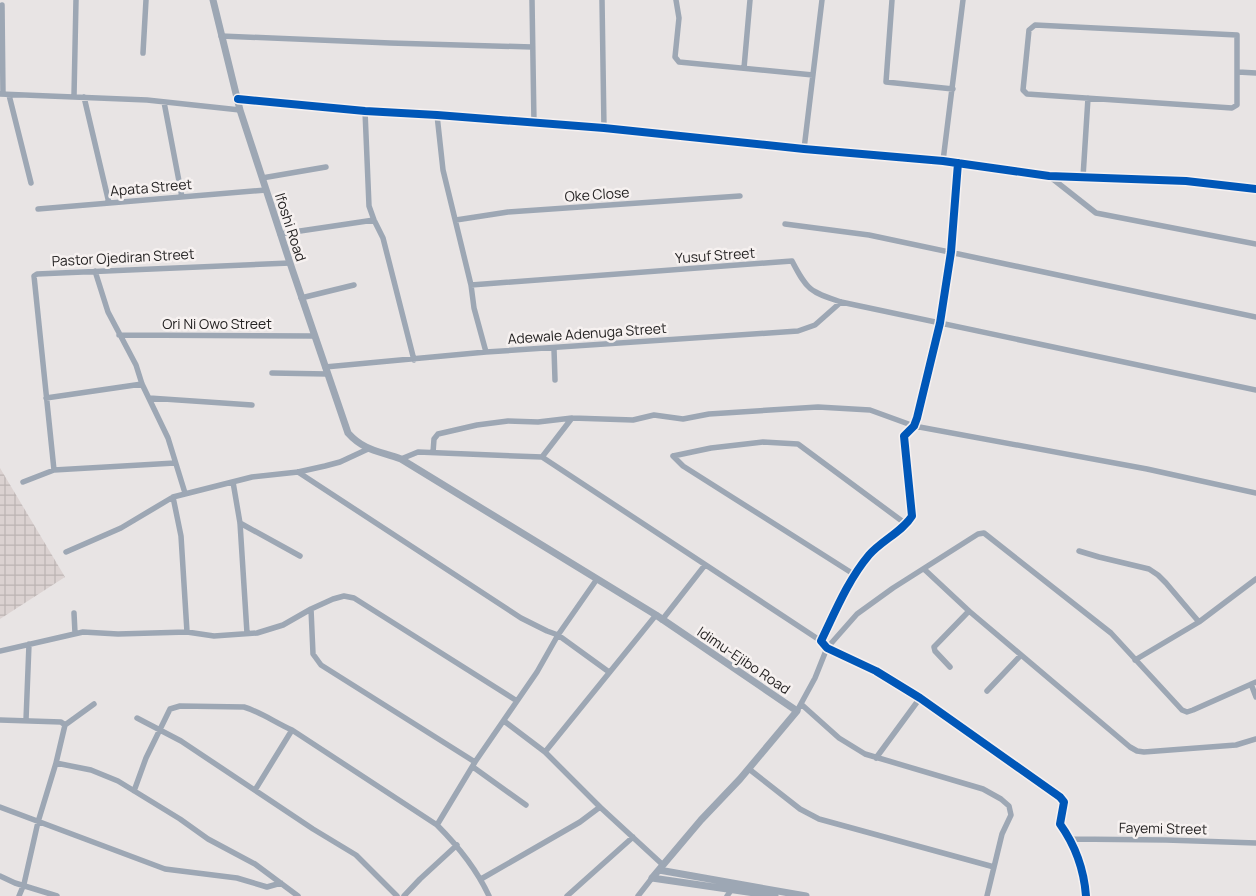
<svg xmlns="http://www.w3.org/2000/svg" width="1256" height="896" viewBox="0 0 1256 896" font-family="Manrope,sans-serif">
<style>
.industrial{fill:url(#industrial-grid)}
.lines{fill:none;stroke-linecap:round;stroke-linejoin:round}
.minor{stroke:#9da7b4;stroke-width:5.5}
.major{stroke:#9da7b4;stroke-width:7}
.cycleway-casing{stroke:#f6f1f0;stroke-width:11}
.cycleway{stroke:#0057b8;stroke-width:8}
.labels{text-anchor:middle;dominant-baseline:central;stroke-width:5;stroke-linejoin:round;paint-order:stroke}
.street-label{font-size:14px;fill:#242222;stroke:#f6f1f0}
</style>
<defs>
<pattern id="industrial-grid" width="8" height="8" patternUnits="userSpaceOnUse" patternTransform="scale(1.25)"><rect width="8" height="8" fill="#dbd2d1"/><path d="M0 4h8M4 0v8" fill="none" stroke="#bcb4b3"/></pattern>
</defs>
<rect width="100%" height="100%" fill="#e8e4e4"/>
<path class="industrial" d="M0,468L65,577L0,619Z"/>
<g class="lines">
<path class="minor" d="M532,0L534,123
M602,0L604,128
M676,0L679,18L675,57L679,62L813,75
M892,0L886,82L953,89
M2,5L3,94
M1035,25L1237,35V105L1232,108L1027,94L1023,90L1029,30Z
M221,36L390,43L532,47
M143,53L146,0
M744,68L750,0
M1238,72L1256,73
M0,94L147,100L240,110
M9,95L31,183
M74,96L76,0
M84,97L109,203
M238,99L365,111L437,115L604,128L804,149L943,161L1049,176L1186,181L1256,189
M164,102L182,197
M365,111L369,206L374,220L383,238L414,360
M437,115L443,170L471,285L474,308L486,352
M804,149L822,0
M943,161L963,0
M958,163L951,252L940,323L917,418L914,426L904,436L912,516C903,531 881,541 869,555C848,580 835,612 821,641L827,648L876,671L920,698L1060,797L1064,802L1060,824C1075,845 1084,870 1086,896
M1049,176L1096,213L1256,244
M1083,177L1088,98
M262,178L326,167
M38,209L266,190
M456,220L508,212L740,196
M785,224L869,235L1256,317
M280,234L374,220
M95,271L108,312L136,365L142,384L168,438L185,493
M471,285L792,261C807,290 810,292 841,302L1256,390
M301,298L354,285
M119,335L314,336
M554,349L555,380
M325,367L486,352L798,331L815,325L841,302
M272,373L327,374
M46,398L142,384
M149,398L252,405
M433,453L434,439L438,434L477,425L508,421L538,422L572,418
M673,456L711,448L763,442L798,444L906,524
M673,456L683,466L855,575
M542,457L821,641
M401,459L418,452L542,457L572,418L633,420L654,415L683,419L709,414L818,407L870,410L914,426L1147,469L1256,493
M54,470L34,276L37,274L290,263
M298,472L521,618L547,631L558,635L609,672
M23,482L54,470L175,463
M233,482L240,523L247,633
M173,497L181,536L187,632
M240,523L300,556
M1079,551L1099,557L1149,569L1158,575L1166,583L1199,622
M66,552L121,528L173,497L252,477L298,472L325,466L340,462L368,449
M924,569L969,611L1130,747L1137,751L1144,752L1236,745L1256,739
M311,609L313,654L321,665L475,762
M74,613L75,633
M662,620L705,565
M0,651L83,632L118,634L187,632L214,636L257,633L283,625L311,609L333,599L344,596L354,598L517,701
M1135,660L1199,622L1256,579
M950,667L935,651L934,647L969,611
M1251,684L1256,697
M987,691L1021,655
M801,704L839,738L865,754L983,789L1001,799L1009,806L1011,815L1002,834L987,896
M797,711L815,678L827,648L857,614L893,588L978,534L984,533L1111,633L1182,710L1187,712L1193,710L1256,682
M137,718L181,741L313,829L356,855L397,896
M0,720L61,722L65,725L56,763
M26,720L29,644
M504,721L545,752L600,807L663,865
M65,725L94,704
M545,752L656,615
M876,758L920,698
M473,767L526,805
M749,769L800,809L819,819L994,867
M255,790L292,730
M134,791L146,758L170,709L180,706L244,707C261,712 276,723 292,730L437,825
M0,807L165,869L237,878L267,887L281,883
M1070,839L1166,840L1256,843
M0,876L15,883L57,896
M481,879L580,822L600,807
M19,896L24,884L38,822L56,763L91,770L118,781L180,819L208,839L255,864L298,896
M404,896L420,879L457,845
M489,896C476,868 458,846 437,825L475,762L537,672L558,635L597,579
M567,896L633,837
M638,896L652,878
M727,896L732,889"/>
<path class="major" d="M213,0L240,110L290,263L348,433C364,451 380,451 401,459L656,615L797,711L740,779L701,820L652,878
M659,870L806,896
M652,878L775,896"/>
<defs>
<path id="cycleway" d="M238,99L365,111L437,115L604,128L804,149L943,161L1049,176L1186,181L1256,189
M958,163L951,252L940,323L917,418L914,426L904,436L912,516C903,531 881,541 869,555C848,580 835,612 821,641L827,648L876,671L920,698L1060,797L1064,802L1060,824C1075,845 1084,870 1086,896"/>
</defs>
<use href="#cycleway" class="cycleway-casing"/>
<use href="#cycleway" class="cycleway"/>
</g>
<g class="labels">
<g class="street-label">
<text transform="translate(151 187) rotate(-5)">Apata Street</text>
<text transform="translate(597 194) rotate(-4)">Oke Close</text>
<text transform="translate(291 227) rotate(72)">Ifoshi Road</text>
<text transform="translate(715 255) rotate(-4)">Yusuf Street</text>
<text transform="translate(123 257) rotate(-3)">Pastor Ojediran Street</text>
<text x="217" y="323">Ori Ni Owo Street</text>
<text transform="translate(587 333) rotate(-4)">Adewale Adenuga Street</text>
<text transform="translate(744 660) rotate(34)">Idimu-Ejibo Road</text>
<text transform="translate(1163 828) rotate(1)">Fayemi Street</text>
</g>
</g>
</svg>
